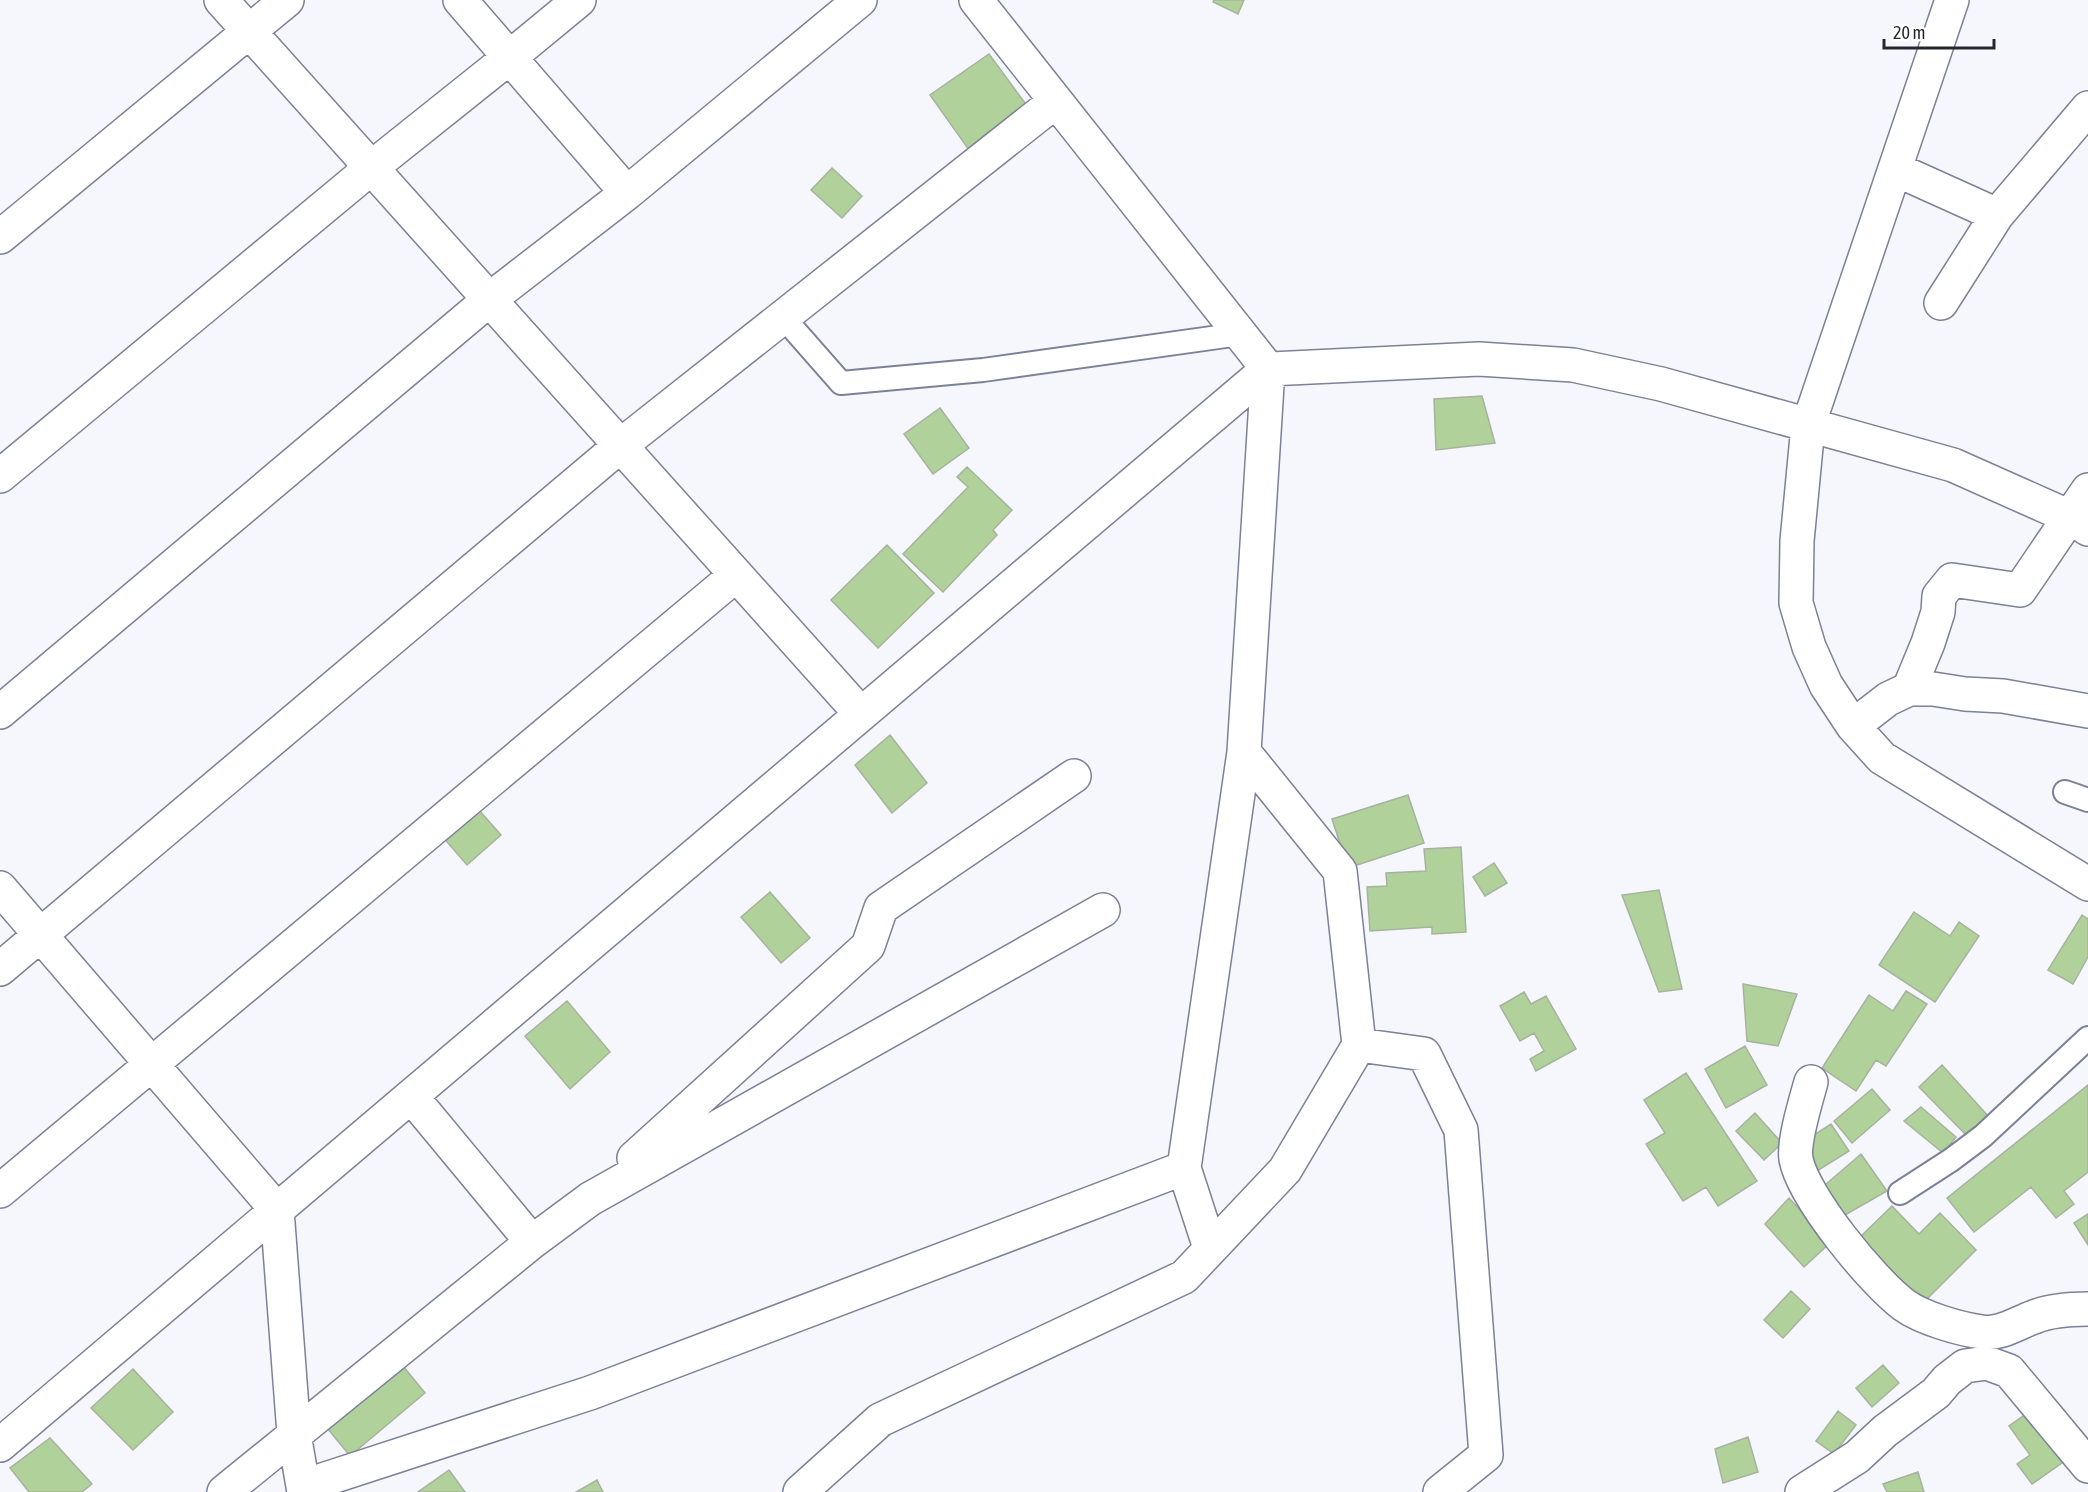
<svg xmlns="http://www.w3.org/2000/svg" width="2088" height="1492" viewBox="0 0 2088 1492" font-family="'Asap Condensed',sans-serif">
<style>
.building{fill:#b0d19a;stroke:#a6b39e;stroke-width:1.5}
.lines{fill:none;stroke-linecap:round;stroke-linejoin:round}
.lane-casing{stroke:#7b8197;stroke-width:26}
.street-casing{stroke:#7b8197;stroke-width:36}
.lane{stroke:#fff;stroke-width:22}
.street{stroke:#fff;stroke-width:33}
</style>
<rect width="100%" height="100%" fill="#f5f7fc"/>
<path class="building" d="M1214,0H1244L1238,14L1213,2Z
M989,54L1028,107L969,150L930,95Z
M832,168L862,196L842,218L811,190Z
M1482,396L1495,443L1436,450L1434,399Z
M940,408L969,448L933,474L904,434Z
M967,467L1012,510L993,530L997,535L943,592L903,554L968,487L957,477Z
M887,545L934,593L878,648L831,600Z
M890,735L927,783L892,813L855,765Z
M463,792L501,835L467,865L429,821Z
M1408,795L1424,843L1348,868L1332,819Z
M1461,847L1466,932L1432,934V927L1370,931L1367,887L1387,886L1386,873L1426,871L1424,849Z
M1494,863L1507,883L1485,896L1473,877Z
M1659,890L1682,989L1659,992L1622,895Z
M770,892L810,938L781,963L741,917Z
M1914,912L1950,936L1959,922L1979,936L1935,1002L1879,965Z
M2082,915L2088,919V957L2073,984L2048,970Z
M1743,984L1797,994L1778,1046L1747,1041Z
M1906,991L1927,1004L1886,1066L1876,1060L1856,1091L1822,1068L1869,995L1893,1011Z
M1524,992L1531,1004L1546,996L1576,1049L1536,1071L1530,1059L1544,1051L1534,1033L1520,1041L1500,1006Z
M567,1001L610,1052L570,1089L525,1036Z
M1745,1046L1767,1085L1726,1108L1705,1069Z
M1942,1065L1989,1117L1969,1138L1919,1087Z
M1686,1073L1757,1181L1718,1206L1706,1187L1683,1201L1646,1144L1665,1133L1644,1100Z
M2088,1085V1172L2064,1191L2074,1204L2056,1218L2031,1187L1974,1232L1947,1198Z
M1872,1089L1890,1110L1852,1143L1834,1121Z
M1921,1107L1956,1137L1943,1153L1904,1121Z
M1755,1113L1782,1143L1764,1160L1736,1131Z
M1831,1124L1849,1151L1817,1171L1800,1144Z
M1861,1154L1887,1191L1838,1219L1818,1191Z
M1789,1198L1830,1243L1804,1267L1765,1224Z
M1892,1206L1919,1234L1940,1213L1976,1250L1922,1304L1858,1239Z
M2088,1214V1245L2074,1223Z
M1791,1291L1810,1309L1783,1338L1764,1320Z
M1883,1365L1899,1383L1872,1407L1856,1388Z
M403,1366L425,1393L350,1456L328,1429Z
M133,1369L173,1412L133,1450L91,1408Z
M2033,1409L2069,1458L2032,1484L2017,1464L2030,1455L2009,1426Z
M1838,1411L1856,1425L1834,1454L1816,1441Z
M1748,1437L1758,1472L1723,1483L1715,1449Z
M50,1438L92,1484L82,1492H29L10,1468Z
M449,1470L465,1492H418Z
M1918,1472L1924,1492H1887L1883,1484Z
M597,1480L603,1492H576Z"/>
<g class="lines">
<defs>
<path id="lane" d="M783,317L841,383L983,370L1240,334
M2065,792L2088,800
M1900,1193L1951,1160L1983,1136L2088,1038"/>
<path id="street" d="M221,0L861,714
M460,0L627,193
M976,0L1268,369L1244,752L1184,1168L1210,1248
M1952,0L1808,426L1797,541L1796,603L1809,647L1826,685L1853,726L1882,758L2088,884
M1895,169L1997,215
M0,237L287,0
M1941,303L1997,215L2088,108
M0,476L371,168L510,57L579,0
M1909,689H1933L1965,694L2003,696L2088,711
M0,712L490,299L627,193L860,0
M1853,726L1888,699L1909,689L1928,643L1938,612L1939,596L1952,580L2020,590L2088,490
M1244,752L1340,871L1359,1045
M0,888L277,1210L294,1434L304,1492
M0,969L620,446L1056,101
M1811,1082C1806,1100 1793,1142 1796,1159C1803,1197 1873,1282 1904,1305C1922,1318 1959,1329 1982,1332C2000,1335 2017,1323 2034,1317C2051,1310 2070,1309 2088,1309
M411,1096L532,1242
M634,1158L868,946L881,908L1074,776
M0,1191L736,575
M0,1445L1268,369L1479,359L1573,365L1661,384L1953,465L2070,517L2088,529
M304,1486L590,1393L1184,1168
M224,1492L532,1242L590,1199L1103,910
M800,1492L880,1420L1184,1277L1285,1170L1359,1045L1424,1054L1461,1130L1486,1455L1440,1492
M1802,1492L1857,1457L1885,1431L1936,1393L1947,1380L1965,1366L1987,1363L2009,1371L2088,1466"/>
</defs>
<use href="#lane" class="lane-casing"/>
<use href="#street" class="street-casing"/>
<use href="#lane" class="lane"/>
<use href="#street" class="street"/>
</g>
<path d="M1884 39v9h110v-9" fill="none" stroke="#24272f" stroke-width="3"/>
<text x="1893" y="39" font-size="18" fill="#24272f" stroke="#ffffff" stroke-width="4.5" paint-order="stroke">20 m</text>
</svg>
